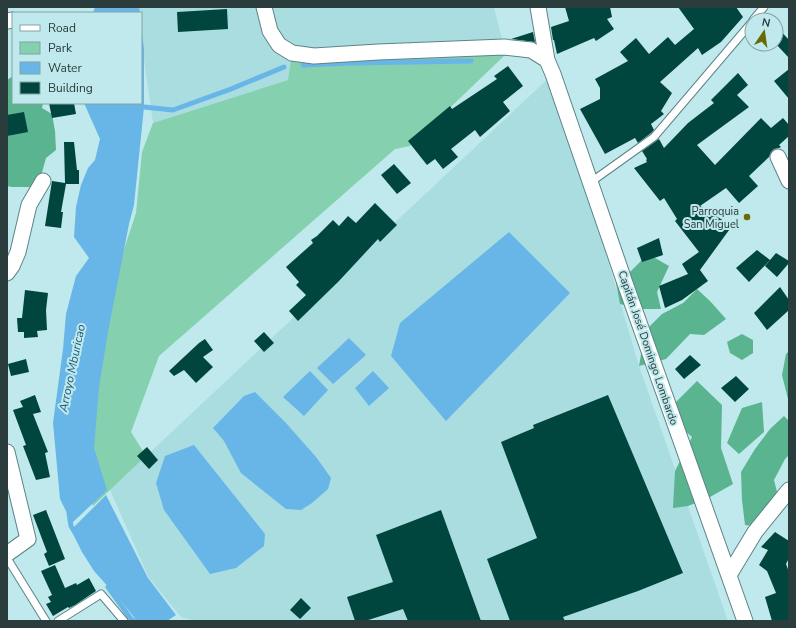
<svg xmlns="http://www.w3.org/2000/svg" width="796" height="628" viewBox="0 0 796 628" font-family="'Nunito Sans',sans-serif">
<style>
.built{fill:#a9dde0}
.green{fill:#85d0ae}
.forest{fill:#59b48f}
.water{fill:#68b5e7}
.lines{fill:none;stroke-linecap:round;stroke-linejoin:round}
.stream{stroke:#68b5e7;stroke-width:5}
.building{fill:#00463e}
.service-casing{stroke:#5d8486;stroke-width:9}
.minor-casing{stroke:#5d8486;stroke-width:17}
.service{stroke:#fff;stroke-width:7}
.minor{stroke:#fff;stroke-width:15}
.poi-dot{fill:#6a6904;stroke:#bfe9ec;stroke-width:1.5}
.labels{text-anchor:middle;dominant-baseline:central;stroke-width:4;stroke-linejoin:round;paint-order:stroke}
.poi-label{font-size:11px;fill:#2b3c3d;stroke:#bfe9ec;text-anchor:end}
.street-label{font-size:11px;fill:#2b3c3d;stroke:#bfe9ec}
.water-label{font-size:12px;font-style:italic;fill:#1f597b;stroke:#bfe9ec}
</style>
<rect width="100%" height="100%" fill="#bfe9ec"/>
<path class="built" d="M137,7H494L504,47L288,80L153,123L141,38V13H138Z
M553,74L639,366L728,621H196L181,617L149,578L110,490Z"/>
<path class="green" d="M504,47L505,55L410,146L395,149L159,356L131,432L146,456L93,506L85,484L111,289L136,213L142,152L153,123L288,80L292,53Z"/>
<path class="forest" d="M13,76V103H43L42,108L52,114L55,131L56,150L46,158L38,187H12L7,186V80Z
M648,254L669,266L657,292L661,309H640L620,304L616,283L630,272Z
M697,289L710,301L726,319L704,335L690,334L666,359L639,366L645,331L662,314L683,303Z
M742,334L753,340V353L742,360L730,353L727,342Z
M789,351V403L782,375L786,354Z
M697,381L722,405L721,448L733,484L710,497L688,506L673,508L675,471L692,437L665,413Z
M762,402L764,432L739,454L727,443L742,408Z
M784,416L789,421V455L785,459L774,480L782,512L767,528L745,525L742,500L741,472L755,449L770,429Z"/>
<path class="water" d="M95,7H139L140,13H93Z
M141,25L144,49V107L134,205L129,224L108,332L99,387L94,448L107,490L72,523L60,499L53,423L63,349L66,314L76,276L89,258L74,237L76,207L81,185L88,168L95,160L100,139L84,103H141Z
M509,232L570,293L446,421L391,356L400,323Z
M349,338L366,355L333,384L317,368Z
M310,371L328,390L304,416L283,397Z
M373,371L389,388L369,406L355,388Z
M255,392L286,423L316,457L331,478L328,489L312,503L301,510L286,509L241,473L224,441L213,428L244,396Z
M194,445L265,534L264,546L236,568L210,574L164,510L156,483L165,456Z
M106,495L148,578L176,615L167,621H137L121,601L94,571L82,552L71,530Z"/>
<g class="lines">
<path class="stream" d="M303,65L351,63L471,61
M144,107L173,110L231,89L284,67
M69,513L71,526L76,534
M108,587L131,619L134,621"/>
</g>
<path class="building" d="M565,7H610L612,17L607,19L614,29L596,41L594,38L557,54L554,40H553L551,27L569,21Z
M678,7H736L743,17L721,42L702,55L698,48L660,82L672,93L661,111L664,114L651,124L654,130L651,133L638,143L635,138L605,154L580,109L600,99V88L595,79L628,61L620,52L636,38L649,54L668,37L675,45L694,29Z
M227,9L228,29L178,32L177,12Z
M776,26L789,40V58L776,44Z
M533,32L535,42L511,39Z
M508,66L523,86L503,102L510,111L480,137L475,130L451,149L458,157L443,169L435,159L427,165L408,141L450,106L452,109L497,79L494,76Z
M789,69V99L774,81Z
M738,73L748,85L737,95L749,107L697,145L715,165L761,118L771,128L783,118L789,125V136L779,145L781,147L779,148L774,149L771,152L769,157L749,176L758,186L739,203L726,188L700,206L732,226L700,270L708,281L682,300L665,308L659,286L688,274L682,264L699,252L675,221L677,219L664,198L660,201L634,168L647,162L646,160L647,159L642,151L659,139L664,148L688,123L714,103L711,100Z
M49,103H74L76,114L52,118Z
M24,112L28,132L7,136V115Z
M64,142H74L77,170H79V184H66L61,212H63L61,228L45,226L52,181L65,183Z
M394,164L411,183L397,194L381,175Z
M375,203L397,225L380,242L378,239L339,281L298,321L289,311L306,295L296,285L299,282L286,267L313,243L311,240L317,236L333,220L339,226L348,216L356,223Z
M659,238L663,255L642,262L637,248Z
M757,250L770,260L749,282L736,268Z
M776,253L789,261V263L777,277L765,266Z
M780,287L789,300V310L767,330L754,313Z
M25,290L48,293L46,310L47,330L37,331L38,337L24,338V332H18L17,318H22Z
M264,332L274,343L264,352L254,341Z
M205,339L213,350L203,357L213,367L196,383L184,370L174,376L169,371L199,343Z
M690,355L701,365L684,379L675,369Z
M26,359L29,372L11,376L8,364Z
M736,376L749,389L735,402L721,388Z
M35,395L41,412L33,414L48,452L45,453L50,477L36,480L23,446L26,445L13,410L23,407L20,401Z
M608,395L683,573L638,591L563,617L565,621H510L487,559L537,538L501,442L534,428L533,425Z
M147,447L158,460L149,469L137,456Z
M46,510L65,559L49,566L44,554L47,552L33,515Z
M441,510L481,621H408L403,609L365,621H355L347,597L393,582L376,535Z
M775,532L789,541V558L786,564L789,572V621H772L765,597L776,593L767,571L759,565L768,550L761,547Z
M55,565L65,588L76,583L77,585L89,578L96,591L75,605L69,608L68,607L53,616L46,604L51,602L48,597L52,595L41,571Z
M301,598L311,608L300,619L290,610Z"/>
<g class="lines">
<defs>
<path id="service" d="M753,20L764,7
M591,182L654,137L752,22
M7,558L46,621
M58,621L101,594L124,621"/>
<path id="minor" d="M264,7L270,31L279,45L292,53L314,56L378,52L504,47L531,50L547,60L553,74L626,286L745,621
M538,7L547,60
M7,21L13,20
M778,157L789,181
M7,273L12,266L18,252L29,205L43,181
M7,452L28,539L7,554
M729,575L755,532L789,490"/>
</defs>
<use href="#service" class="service-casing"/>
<use href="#minor" class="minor-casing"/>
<use href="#service" class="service"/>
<use href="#minor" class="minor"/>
</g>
<circle class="poi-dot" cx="747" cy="217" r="4"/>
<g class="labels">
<g class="poi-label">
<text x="739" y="211">Parroquia<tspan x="739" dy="13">San Miguel</tspan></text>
</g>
<g class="street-label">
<text transform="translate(648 348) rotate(71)">Capitán José Domingo Lombardo</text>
</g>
<g class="water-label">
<text transform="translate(72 368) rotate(-78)">Arroyo Mburicao</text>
</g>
</g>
<rect width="796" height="628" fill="none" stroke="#2b3c3d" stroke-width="16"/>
<rect x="12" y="12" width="130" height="92" fill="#bfe9ec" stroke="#84a4a6"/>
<rect x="20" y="25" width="20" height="6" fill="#ffffff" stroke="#84a4a6"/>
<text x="48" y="32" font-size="12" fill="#2b3c3d">Road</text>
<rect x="20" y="42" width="20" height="12" fill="#85d0ae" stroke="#84a4a6"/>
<text x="48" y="52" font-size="12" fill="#2b3c3d">Park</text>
<rect x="20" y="62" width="20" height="12" fill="#68b5e7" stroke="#84a4a6"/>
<text x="48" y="72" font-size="12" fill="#2b3c3d">Water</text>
<rect x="20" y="82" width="20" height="12" fill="#00463e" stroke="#84a4a6"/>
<text x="48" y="92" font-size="12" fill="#2b3c3d">Building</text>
<g transform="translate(764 32) rotate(13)"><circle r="19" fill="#bfe9ec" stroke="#84a4a6"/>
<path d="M0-3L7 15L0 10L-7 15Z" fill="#6a6904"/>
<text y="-6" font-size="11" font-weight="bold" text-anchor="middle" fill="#2b3c3d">N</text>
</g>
</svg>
